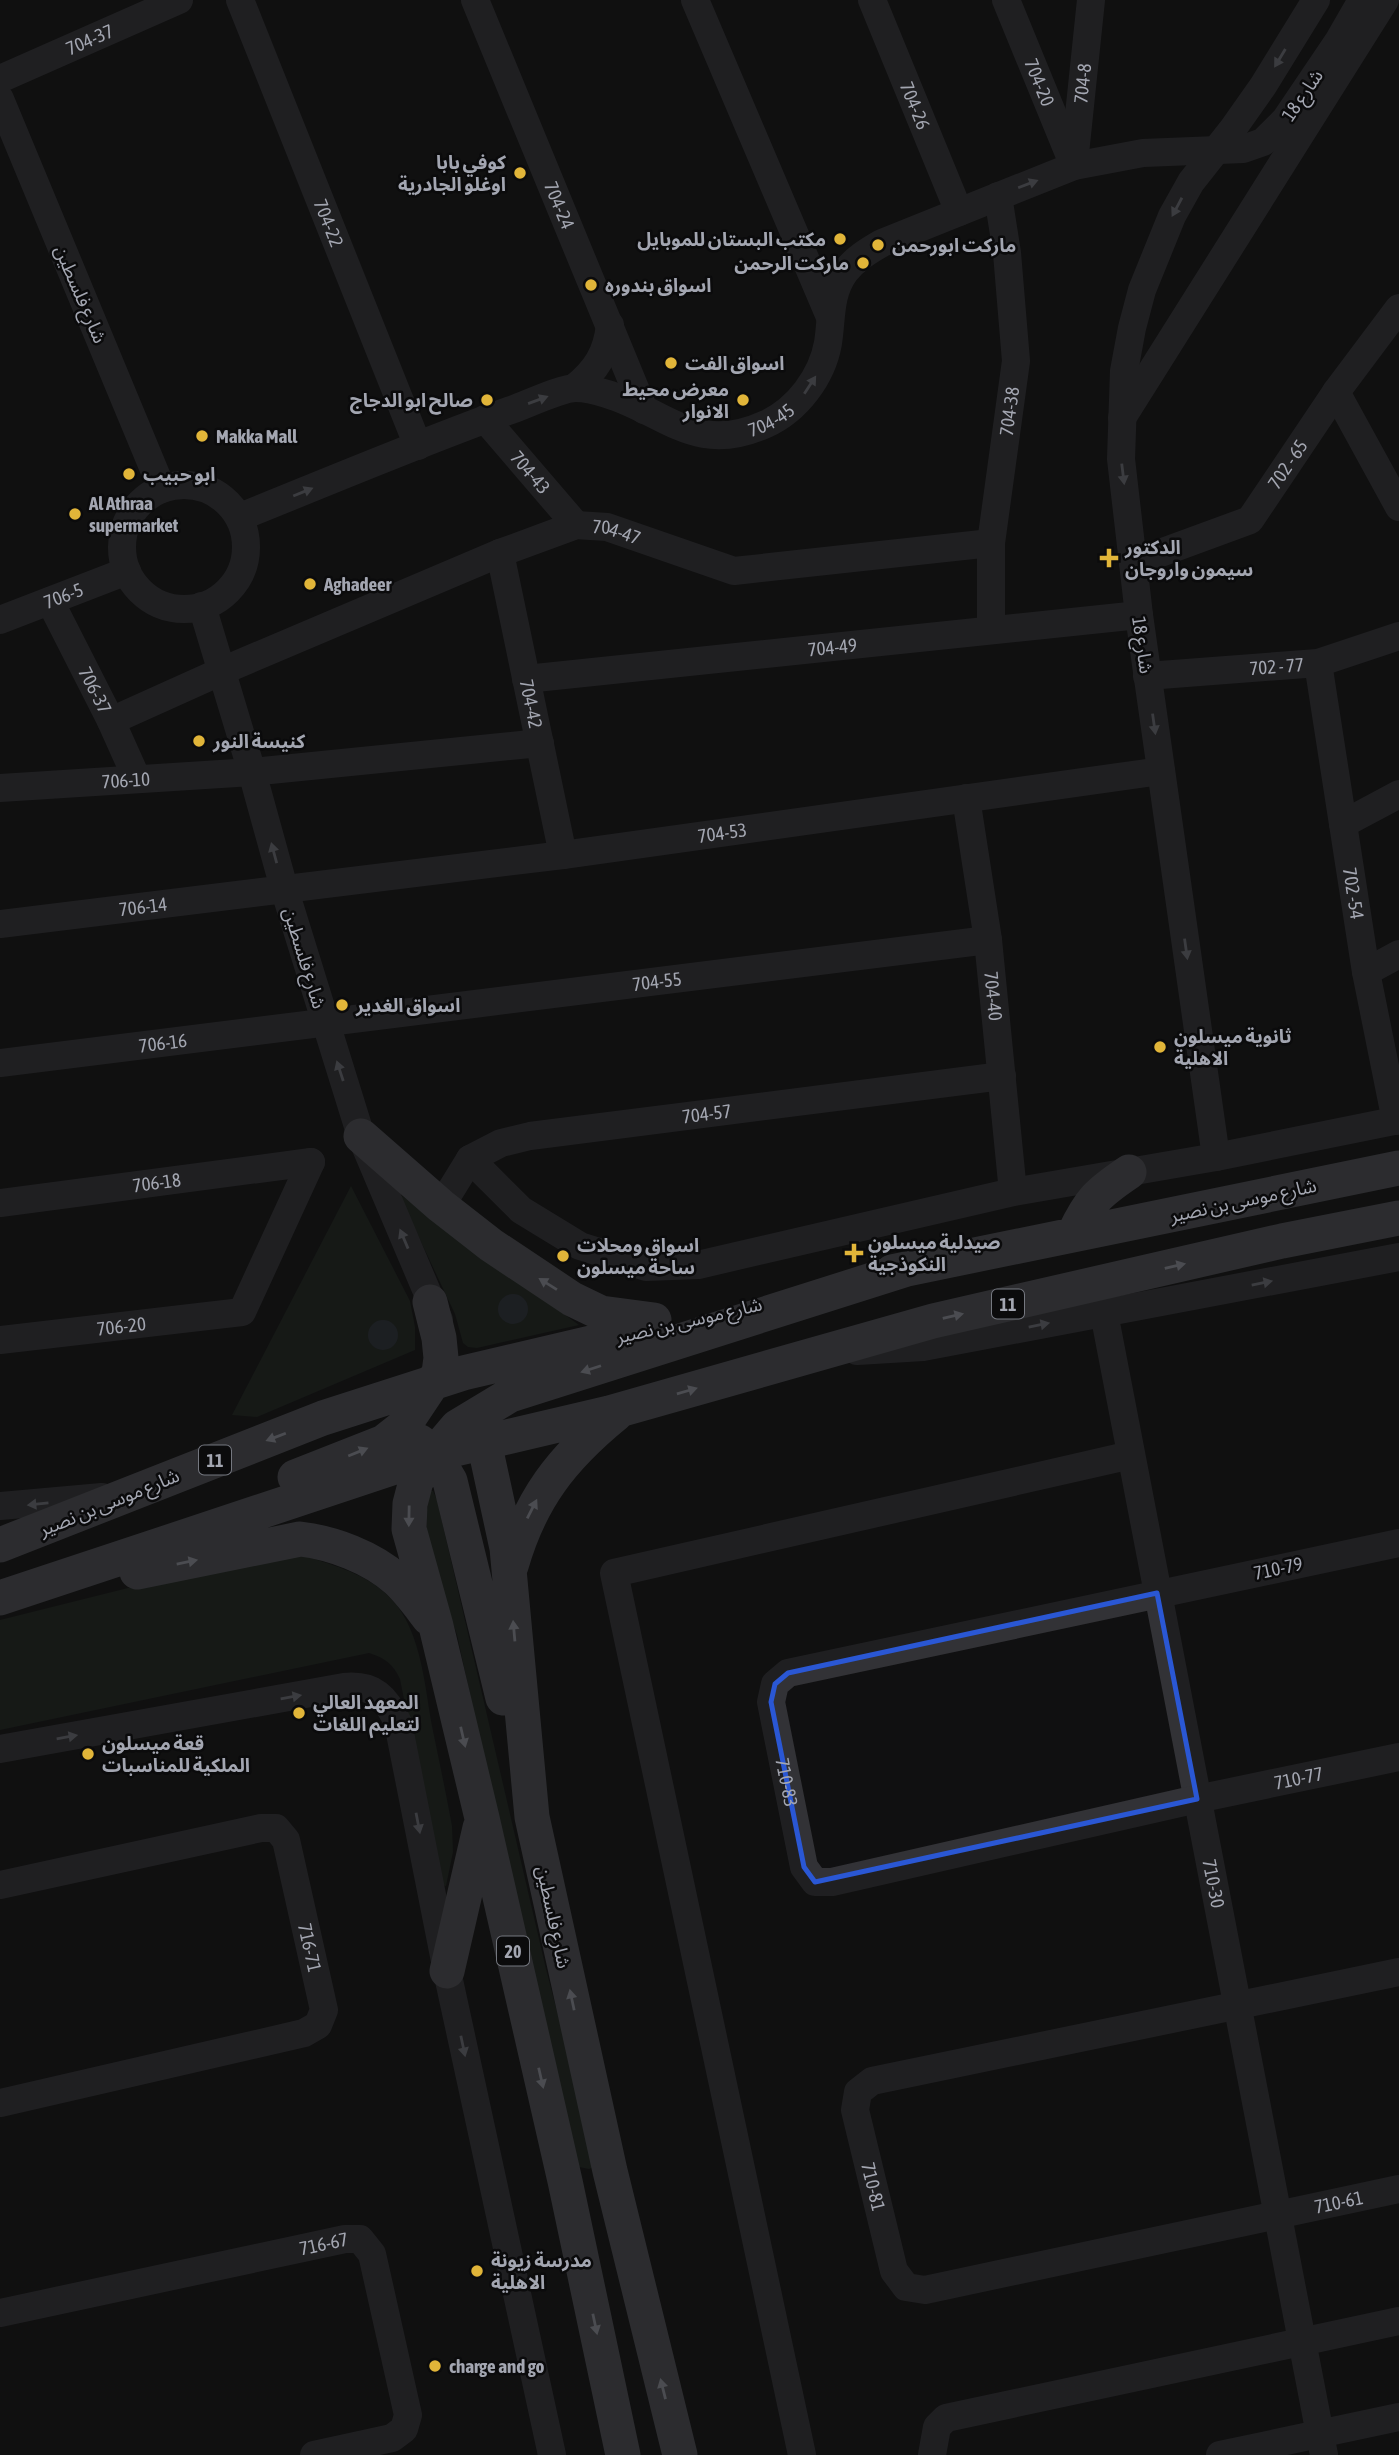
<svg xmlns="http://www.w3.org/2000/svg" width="1399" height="2455" viewBox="0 0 1399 2455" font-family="'Asap Condensed','Noto Sans Arabic',sans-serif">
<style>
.green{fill:#1d241e}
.water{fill:#2b3139}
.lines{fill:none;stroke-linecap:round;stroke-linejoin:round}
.minor{stroke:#323236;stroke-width:28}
.major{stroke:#4e4f55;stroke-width:35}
.oneway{fill:#70727a}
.oneway2{fill:#92959f}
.marked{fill:none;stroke:#2a57d4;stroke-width:5;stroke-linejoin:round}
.poi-dot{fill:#e1b539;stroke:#0b0b0c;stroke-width:2.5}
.labels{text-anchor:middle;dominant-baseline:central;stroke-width:5;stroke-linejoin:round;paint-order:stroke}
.shield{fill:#0b0b0c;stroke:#757880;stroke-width:2}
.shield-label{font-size:18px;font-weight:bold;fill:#a3a6b1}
.street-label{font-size:19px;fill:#a3a6b1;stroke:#0b0b0c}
.poi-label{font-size:19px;font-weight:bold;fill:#a3a6b1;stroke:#0b0b0c;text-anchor:start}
</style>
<rect width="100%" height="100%" fill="#101011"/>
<path class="green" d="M351,1186L410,1301L415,1327V1350L257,1417L232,1415Z
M398,1193L579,1325L477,1348L468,1347L463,1343L455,1314Z
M430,1491H433L437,1500L546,1969L597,2166L589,2169L579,2167L561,2110L457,1635L427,1546V1510Z
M301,1555C330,1564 361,1572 384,1592C421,1623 424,1682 432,1726C439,1760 446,1793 452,1826L453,1852L446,1886L442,1885L439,1876L400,1679C393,1664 385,1658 369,1653L0,1730V1620L208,1568Z"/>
<path class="water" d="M498 1309a15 15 0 1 1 30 0a15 15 0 1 1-30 0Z
M368 1335a15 15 0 1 1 30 0a15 15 0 1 1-30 0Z"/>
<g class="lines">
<g class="minor">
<path id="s1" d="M240,0L418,446"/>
<path id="s2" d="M475,0L644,410"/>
<path d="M695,0L830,317"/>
<path id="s3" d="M872,0L959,212"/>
<path id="s4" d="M1006,0L1074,166"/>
<path id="s5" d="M0,79L179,0"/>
<path d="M0,99L162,489"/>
<path id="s6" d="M1074,163L1091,0"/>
<path d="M574,388C596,371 607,353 610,325"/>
<path d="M1336,392L1399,507"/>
<path d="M1122,418L1385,0"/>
<path id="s7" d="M485,419L576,525"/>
<circle cx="184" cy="547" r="62"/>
<path id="s8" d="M240,517C330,481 419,443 511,410C526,405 561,388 576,388C585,388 597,391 607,394C666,412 696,456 766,424C797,410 822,377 828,343C832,318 829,294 845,272C855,259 868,251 882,243L1074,166L1143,153L1243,149L1263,142L1285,120L1339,40L1362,0"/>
<path id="s9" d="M500,553L563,855"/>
<path id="s10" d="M1133,563L1250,520L1336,392L1399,308"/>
<path id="s11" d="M50,601L111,721L137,779"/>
<path d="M202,606L252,772L284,888L361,1136L439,1320"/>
<path id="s12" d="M0,620L127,571"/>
<path id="s13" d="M991,629V543L1016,361L1007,253L998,196"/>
<path id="s14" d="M1318,663L1366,972L1396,1121"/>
<path id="s15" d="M1147,676L1318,663L1399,636"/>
<path id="s16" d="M526,679L1139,615"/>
<path id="s17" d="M111,721L222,671L500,553L576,525L607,527L734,571L991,543"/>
<path id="s18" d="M0,788L252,772L540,743"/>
<path id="s19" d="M966,798L988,940L1013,1192"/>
<path d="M1343,824L1399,794"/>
<path id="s20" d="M0,924L563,855L1161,771"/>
<path d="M1366,972L1399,954"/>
<path id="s21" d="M0,1063L988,940"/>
<path d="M1216,1157L1139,615L1121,459L1124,371L1132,328L1142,290L1172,216L1191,182L1232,130L1263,86L1316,0"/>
<path d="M470,1159L521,1210L580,1246L646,1267L698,1265L1013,1192L1216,1157L1399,1120"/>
<path id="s22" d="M0,1203L311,1162"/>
<path id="s23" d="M441,1206L470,1159L501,1143L530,1136L1002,1076"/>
<path id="s24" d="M1104,1313L1324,2455"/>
<path id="s25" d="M0,1340L242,1312L311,1162"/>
<path d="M857,1351L923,1347L1399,1257"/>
<path d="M0,1506L102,1497"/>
<path id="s26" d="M1399,1543L788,1673L775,1684L771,1702L804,1867L815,1882H832L1197,1799L1399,1757"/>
<path d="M0,1749L344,1687C374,1684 386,1697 398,1723L447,1971L552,2455"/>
<path id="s27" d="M0,1885L261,1828H276L286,1840L324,2010L318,2025L304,2033L0,2103"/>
<path id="s28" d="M1399,1972L872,2081L858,2092L855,2110L894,2271L906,2287L925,2290L1399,2189"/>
<path id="s29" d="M0,2313L345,2239H360L372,2254L408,2415L404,2429L392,2438L314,2455"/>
<path d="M802,2455L614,1573L1131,1455"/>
<path d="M932,2455L937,2427L946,2418L1399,2321"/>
<path d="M1220,2455L1399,2417"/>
</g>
<path class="major" d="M361,1136L441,1206L491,1245L572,1299L601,1313L654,1320
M1074,1234C1090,1200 1098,1193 1129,1172
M892,1272L1399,1168
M477,1420L484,1442L507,1548L532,1817L610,2171L680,2455
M420,1442L434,1454L450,1481L503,1698
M295,1477L384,1442L403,1427L439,1373L441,1358L439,1338L430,1302
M0,1545L323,1418L463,1373L646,1330
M511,1566C530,1499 562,1458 616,1414
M137,1572L300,1539C333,1543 371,1557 397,1580C409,1591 419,1605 429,1618
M0,1598L434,1454L609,1413L933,1321L1282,1241L1399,1218
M447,1971L480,1828
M623,2455L565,2181L482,1818L436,1626L409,1529L410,1504L416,1481L434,1454L457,1427L510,1395L913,1267"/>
</g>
<defs><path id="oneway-solid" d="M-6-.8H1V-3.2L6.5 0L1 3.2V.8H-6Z" transform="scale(1.75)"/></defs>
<g class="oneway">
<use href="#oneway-solid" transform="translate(1280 58) rotate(121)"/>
<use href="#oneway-solid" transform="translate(1028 184) rotate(-21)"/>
<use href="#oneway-solid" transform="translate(1177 207) rotate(118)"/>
<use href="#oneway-solid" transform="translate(810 385) rotate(-57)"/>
<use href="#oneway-solid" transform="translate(538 400) rotate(-20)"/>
<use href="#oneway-solid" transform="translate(1123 474) rotate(83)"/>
<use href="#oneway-solid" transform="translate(303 492) rotate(-22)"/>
<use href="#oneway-solid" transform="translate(1154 724) rotate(82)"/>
<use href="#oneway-solid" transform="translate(274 853) rotate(-105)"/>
<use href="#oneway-solid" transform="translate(1186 949) rotate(82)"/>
<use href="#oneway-solid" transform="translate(340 1071) rotate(-108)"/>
<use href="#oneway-solid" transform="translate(404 1239) rotate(-113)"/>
<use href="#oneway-solid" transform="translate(1262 1283) rotate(-11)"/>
<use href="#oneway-solid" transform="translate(1039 1325) rotate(-11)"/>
<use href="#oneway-solid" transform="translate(38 1504) rotate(174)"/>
<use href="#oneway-solid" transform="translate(291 1697) rotate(-10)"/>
<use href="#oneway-solid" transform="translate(67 1737) rotate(-10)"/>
<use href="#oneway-solid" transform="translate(418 1823) rotate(79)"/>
<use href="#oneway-solid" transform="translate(463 2046) rotate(78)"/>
</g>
<g class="oneway2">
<use href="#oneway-solid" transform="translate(1175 1266) rotate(-13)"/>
<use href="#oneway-solid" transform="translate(548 1284) rotate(-148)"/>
<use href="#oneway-solid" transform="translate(953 1316) rotate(-13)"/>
<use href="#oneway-solid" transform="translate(591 1369) rotate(162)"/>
<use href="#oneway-solid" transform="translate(687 1391) rotate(-16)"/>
<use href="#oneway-solid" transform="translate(276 1437) rotate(159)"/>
<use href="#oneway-solid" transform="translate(358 1452) rotate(-22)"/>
<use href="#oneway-solid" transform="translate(532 1509) rotate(-63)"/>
<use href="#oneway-solid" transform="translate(409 1516) rotate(91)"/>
<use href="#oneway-solid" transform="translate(187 1562) rotate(-11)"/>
<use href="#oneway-solid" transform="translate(514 1631) rotate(-95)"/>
<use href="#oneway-solid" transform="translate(463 1737) rotate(77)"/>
<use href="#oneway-solid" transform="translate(572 2000) rotate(-102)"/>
<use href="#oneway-solid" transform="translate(541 2078) rotate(77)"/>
<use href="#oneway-solid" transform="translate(595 2324) rotate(78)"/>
<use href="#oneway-solid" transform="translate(663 2389) rotate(-104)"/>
</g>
<path d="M0 0H1399V2455H0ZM1157,1593L1197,1799L815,1882L804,1867L771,1702L775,1684L788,1673Z" fill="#101011" fill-opacity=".55" fill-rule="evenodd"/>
<path class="marked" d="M1157,1593L1197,1799L815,1882L804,1867L771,1702L775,1684L788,1673Z"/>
<g class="poi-dot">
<circle cx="520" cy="173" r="7"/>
<circle cx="840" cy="239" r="7"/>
<circle cx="878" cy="245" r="7"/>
<circle cx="863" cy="263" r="7"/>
<circle cx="591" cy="285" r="7"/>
<circle cx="671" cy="363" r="7"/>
<circle cx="487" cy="400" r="7"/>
<circle cx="743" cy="400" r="7"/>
<circle cx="202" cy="436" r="7"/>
<circle cx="129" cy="474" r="7"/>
<circle cx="75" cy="514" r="7"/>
<path d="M1105.5 547.5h7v7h7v7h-7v7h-7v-7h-7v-7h7z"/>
<circle cx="310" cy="584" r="7"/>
<circle cx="199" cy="741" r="7"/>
<circle cx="342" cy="1005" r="7"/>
<circle cx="1160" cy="1047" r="7"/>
<path d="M850.5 1242.5h7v7h7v7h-7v7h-7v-7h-7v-7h7z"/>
<circle cx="563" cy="1256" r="7"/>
<circle cx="299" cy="1713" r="7"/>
<circle cx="88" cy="1754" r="7"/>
<circle cx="477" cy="2271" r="7"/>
<circle cx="435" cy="2366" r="7"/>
</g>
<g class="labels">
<g class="shield">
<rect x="992" y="1289.5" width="32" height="29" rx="5"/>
<rect x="199" y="1445.5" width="32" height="29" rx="5"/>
<rect x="497" y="1936.5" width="32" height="29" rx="5"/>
</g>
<g class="shield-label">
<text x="1008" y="1304">11</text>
<text x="215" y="1460">11</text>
<text x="513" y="1951">20</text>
</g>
<g class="street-label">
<text stroke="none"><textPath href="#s5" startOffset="98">704-37</textPath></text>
<text stroke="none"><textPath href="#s4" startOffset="89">704-20</textPath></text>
<text stroke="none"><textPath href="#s6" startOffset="80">704-8</textPath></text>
<text transform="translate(1302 95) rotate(-56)">شارع 18</text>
<text stroke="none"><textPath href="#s3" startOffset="114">704-26</textPath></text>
<text stroke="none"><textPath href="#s2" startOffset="222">704-24</textPath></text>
<text stroke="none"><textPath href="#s1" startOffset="240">704-22</textPath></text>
<text transform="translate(81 294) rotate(67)">شارع فلسطين</text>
<text stroke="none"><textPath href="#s13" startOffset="219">704-38</textPath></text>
<text stroke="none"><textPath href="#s8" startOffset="567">704-45</textPath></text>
<text stroke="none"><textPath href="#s10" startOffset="192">702 - 65</textPath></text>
<text stroke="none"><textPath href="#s7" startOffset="70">704-43</textPath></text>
<text stroke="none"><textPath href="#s17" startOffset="546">704-47</textPath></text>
<text stroke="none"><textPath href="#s12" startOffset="68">706-5</textPath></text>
<text transform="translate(1143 645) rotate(82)">شارع 18</text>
<text stroke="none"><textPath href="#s16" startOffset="308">704-49</textPath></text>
<text stroke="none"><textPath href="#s15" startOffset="130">702 - 77</textPath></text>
<text stroke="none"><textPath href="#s11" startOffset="100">706-37</textPath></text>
<text stroke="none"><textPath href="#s9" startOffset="154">704-42</textPath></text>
<text stroke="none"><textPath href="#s18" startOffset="126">706-10</textPath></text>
<text stroke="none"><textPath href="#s20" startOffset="728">704-53</textPath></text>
<text stroke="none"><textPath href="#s14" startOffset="233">702 -54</textPath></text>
<text stroke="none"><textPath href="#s20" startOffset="144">706-14</textPath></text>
<text transform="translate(305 958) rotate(73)">شارع فلسطين</text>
<text stroke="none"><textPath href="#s21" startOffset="662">704-55</textPath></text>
<text stroke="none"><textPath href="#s19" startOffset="200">704-40</textPath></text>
<text stroke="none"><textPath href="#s21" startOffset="164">706-16</textPath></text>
<text stroke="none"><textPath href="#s23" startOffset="298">704-57</textPath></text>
<text stroke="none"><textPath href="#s22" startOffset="158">706-18</textPath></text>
<text transform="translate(1243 1200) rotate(-12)">شارع موسى بن نصير</text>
<text transform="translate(689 1320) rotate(-13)">شارع موسى بن نصير</text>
<text stroke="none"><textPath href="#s25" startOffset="122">706-20</textPath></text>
<text transform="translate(109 1502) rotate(-22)">شارع موسى بن نصير</text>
<text transform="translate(1278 1568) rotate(-12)">710-79</text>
<text stroke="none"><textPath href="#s26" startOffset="1342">710-77</textPath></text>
<text stroke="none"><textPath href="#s26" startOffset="742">710-83</textPath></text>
<text stroke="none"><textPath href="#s24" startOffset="581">710-30</textPath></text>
<text transform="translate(554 1917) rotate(78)">شارع فلسطين</text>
<text stroke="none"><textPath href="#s27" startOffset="408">716-71</textPath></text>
<text stroke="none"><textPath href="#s28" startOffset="653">710-81</textPath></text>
<text stroke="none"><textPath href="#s28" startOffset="1202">710-61</textPath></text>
<text stroke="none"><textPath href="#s29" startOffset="331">716-67</textPath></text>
</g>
<g class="poi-label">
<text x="506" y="162" text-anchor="end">كوفي بابا<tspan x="506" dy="22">اوغلو الجادرية</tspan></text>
<text x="826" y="239" text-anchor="end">مكتب البستان للموبايل</text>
<text x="892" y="245">ماركت ابورحمن</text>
<text x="849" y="263" text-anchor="end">ماركت الرحمن</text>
<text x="605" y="285">اسواق بندوره</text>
<text x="685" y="363">اسواق الفت</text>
<text x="729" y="389" text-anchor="end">معرض محيط<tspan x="729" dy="22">الانوار</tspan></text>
<text x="473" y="400" text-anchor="end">صالح ابو الدجاج</text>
<text x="216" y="436">Makka Mall</text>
<text x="143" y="474">ابو حبيب</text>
<text x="89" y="503">Al Athraa<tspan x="89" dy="22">supermarket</tspan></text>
<text x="1125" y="547">الدكتور<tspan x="1125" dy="22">سيمون واروجان</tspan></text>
<text x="324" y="584">Aghadeer</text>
<text x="213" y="741">كنيسة النور</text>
<text x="356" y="1005">اسواق الغدير</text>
<text x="1174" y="1036">ثانوية ميسلون<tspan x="1174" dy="22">الاهلية</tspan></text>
<text x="868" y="1242">صيدلية ميسلون<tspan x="868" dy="22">النكوذجية</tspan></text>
<text x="577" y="1245">اسواق ومحلات<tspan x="577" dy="22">ساحة ميسلون</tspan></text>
<text x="313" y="1702">المعهد العالي<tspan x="313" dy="22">لتعليم اللغات</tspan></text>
<text x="102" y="1743">قعة ميسلون<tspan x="102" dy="22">الملكية للمناسبات</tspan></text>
<text x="491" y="2260">مدرسة زيونة<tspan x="491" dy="22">الاهلية</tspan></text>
<text x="449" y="2366">charge and go</text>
</g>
</g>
</svg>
